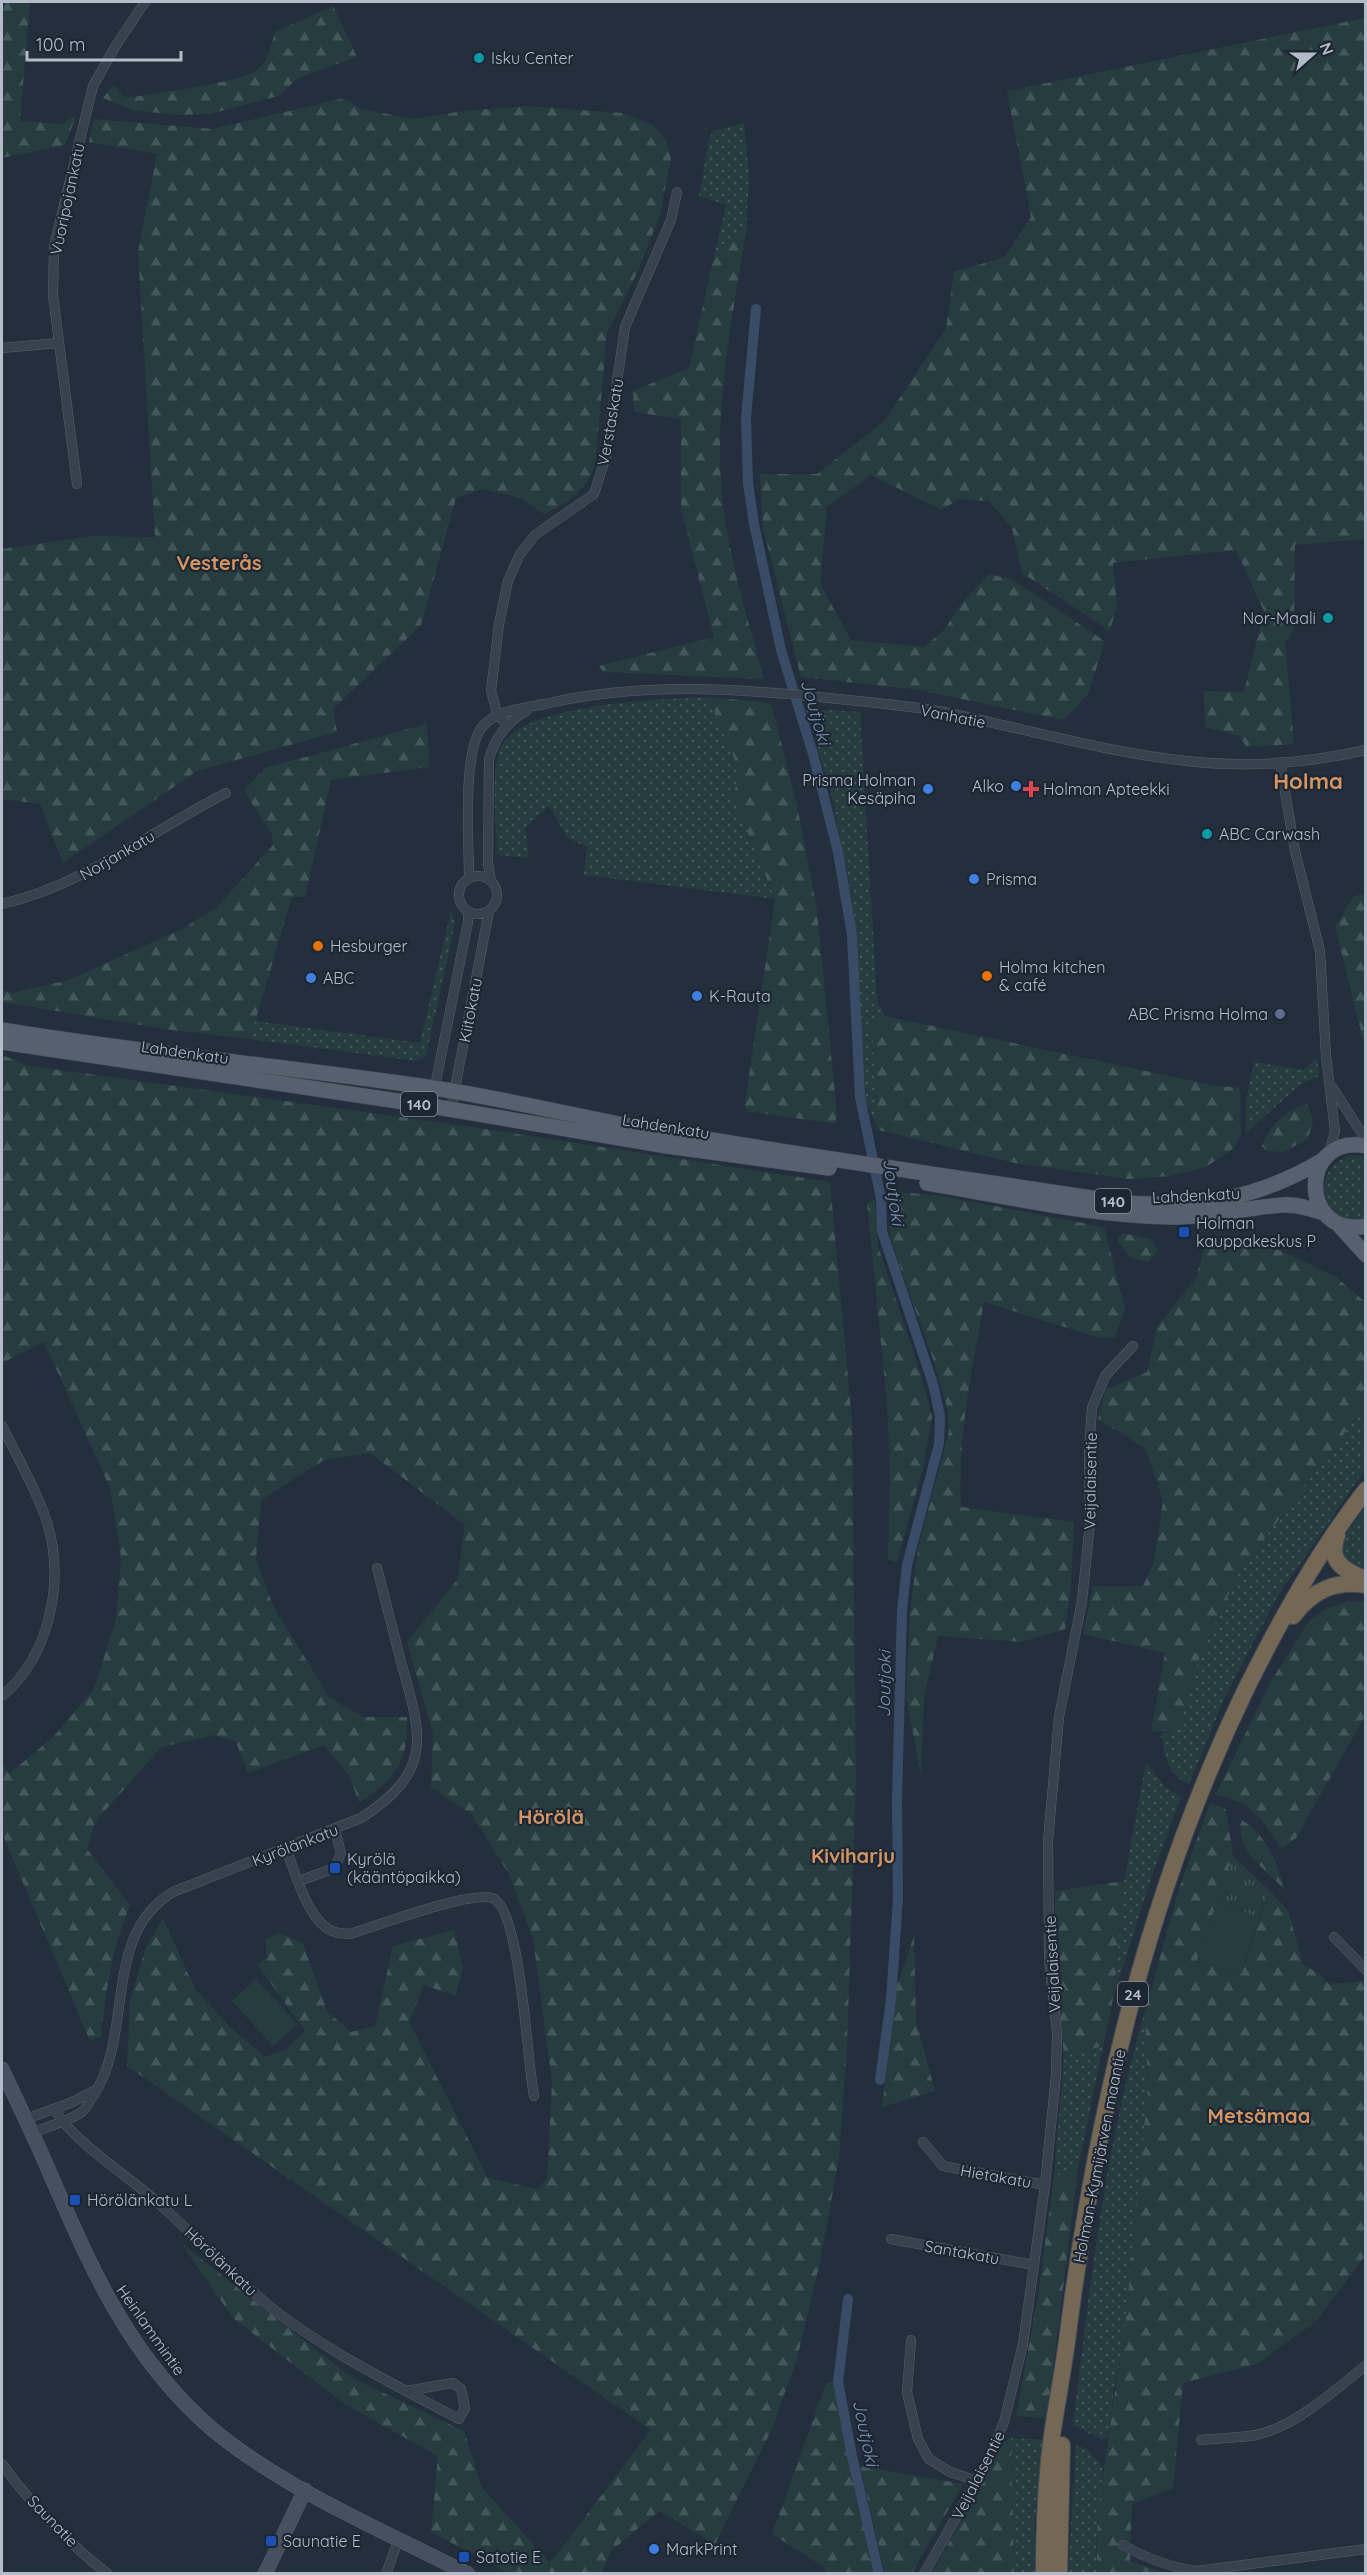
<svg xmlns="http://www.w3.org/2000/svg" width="1367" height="2575" viewBox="0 0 1367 2575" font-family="Quicksand,sans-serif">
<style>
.grass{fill:url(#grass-dots)}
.forest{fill:url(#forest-firs)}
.park{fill:url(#park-tufts)}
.garden{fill:#263c3f}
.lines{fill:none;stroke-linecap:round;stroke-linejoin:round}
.canal{stroke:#394c67;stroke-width:10}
.street-casing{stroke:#565f6c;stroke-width:10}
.secondary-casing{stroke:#565f6c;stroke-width:15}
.primary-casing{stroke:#414a57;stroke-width:16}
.highway-casing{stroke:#434c59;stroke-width:18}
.street{stroke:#38414e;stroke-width:9}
.secondary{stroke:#465061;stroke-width:14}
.primary{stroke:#56606e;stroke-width:15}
.highway{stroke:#746855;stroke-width:16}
.culture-dot{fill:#0f9aa8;stroke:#1d2633;stroke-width:2}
.shop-dot{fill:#3f7fe0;stroke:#1d2633;stroke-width:2}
.health-dot{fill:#e0444e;stroke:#1d2633;stroke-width:2}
.food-dot{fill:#e8710a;stroke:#1d2633;stroke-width:2}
.service-dot{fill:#5c6f8a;stroke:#1d2633;stroke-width:2}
.transit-dot{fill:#1a4fb4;stroke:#1d2633;stroke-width:2}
.labels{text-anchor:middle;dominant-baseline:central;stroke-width:4.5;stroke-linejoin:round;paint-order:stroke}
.shield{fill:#1d2633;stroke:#878f9c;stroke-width:1.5}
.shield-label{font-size:15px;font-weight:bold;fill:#b4bcc9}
.poi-label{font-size:16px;fill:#b4bcc9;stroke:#1d2633;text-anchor:start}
.street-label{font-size:16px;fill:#b4bcc9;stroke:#1d2633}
.water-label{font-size:18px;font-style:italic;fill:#7c92b1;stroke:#1d2633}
.quarter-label{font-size:20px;font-weight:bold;fill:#d59563;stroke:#1d2633}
.district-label{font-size:22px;font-weight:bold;fill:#d59563;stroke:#1d2633}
</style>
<defs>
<pattern id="grass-dots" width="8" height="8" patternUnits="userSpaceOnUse" patternTransform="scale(1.5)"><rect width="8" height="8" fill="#263c3f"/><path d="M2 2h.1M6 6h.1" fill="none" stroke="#435659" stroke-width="1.8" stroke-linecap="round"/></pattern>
<pattern id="forest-firs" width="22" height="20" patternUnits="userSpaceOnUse" patternTransform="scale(1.5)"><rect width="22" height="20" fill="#263c3f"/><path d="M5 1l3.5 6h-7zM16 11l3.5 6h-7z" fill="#435659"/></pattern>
<pattern id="park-tufts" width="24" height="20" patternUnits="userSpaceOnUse" patternTransform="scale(1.5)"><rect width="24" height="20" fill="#263c3f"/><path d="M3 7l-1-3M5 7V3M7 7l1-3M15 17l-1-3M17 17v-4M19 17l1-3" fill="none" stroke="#435659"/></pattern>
</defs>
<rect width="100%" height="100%" fill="#242f3e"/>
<path class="grass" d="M744,123L749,177L746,232L715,252L726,205L699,196L709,139L713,131Z
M708,697L738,767L734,799L775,899L584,875L587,847L568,838L549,806L525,828L529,858L497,855C497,828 490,773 500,749C518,703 664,699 708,697Z
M806,709L860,712L877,1001L885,1016L872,1027L878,1129L864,1098L857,939L849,881L831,793Z
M451,911L455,924L426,1056L417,1061L250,1039L255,1021L420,1043Z
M1317,1058L1319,1076L1301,1084L1246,1133V1100L1254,1062L1303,1070Z
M1350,1155L1365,1157V1221C1321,1229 1306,1172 1350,1155Z
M1365,1406V1470L1277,1597L1225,1697L1189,1784C1168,1776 1164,1754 1161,1733H1176L1200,1656L1239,1572Z
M1365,1508V1571L1345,1562L1340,1553L1344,1536Z
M1146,1763L1166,1788L1181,1797L1151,1879L1114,1994L1124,1881Z
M1145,2011L1148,2087L1139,2200L1123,2349L1114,2387L1109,2436L1102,2440L1073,2425C1090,2285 1105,2146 1145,2011Z
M1103,2046L1078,2168L1054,2177L1064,2056Z
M1011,2438L1043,2440L1034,2528L1035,2573H1014Z
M1076,2445L1087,2449L1103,2467L1096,2545L1098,2573L1068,2574Z"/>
<path class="forest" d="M2,2H30L20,121L61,124L76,116L65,145L2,158Z
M333,6L357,57L298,78L278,96L210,114L176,115L133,110L103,98L113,85L125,97H134C160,92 239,83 257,70C268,62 271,44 275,32Z
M1365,18V539L1295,545L1294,629L1285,642L1294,744L1246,747L1240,736L1205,727L1204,691L1244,692L1264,611L1236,550L1113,563L1117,605L1110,631L1022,573L1012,528L989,501L959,499L942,510L871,475L827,507L820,584L851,640L924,647L945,629L960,605L989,574L1013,580L1105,641L1088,694L1063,720L919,690L801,677L763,528L760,474H817L884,421L946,329L954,272L1005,257L1031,217L1007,91Z
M344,98L361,109L414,119L463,111L528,106L622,113L653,125L666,141L671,158L660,215L637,273L607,333L595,466C583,494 571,501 544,514L521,498L482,489L456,498L421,625L333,709L337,732L197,771L63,863L40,804L2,799V549L92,536L155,537L138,253L157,154L89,142L94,119L213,129Z
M746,232C731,327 710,423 725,519C733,573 750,626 764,679L603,672L599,666L714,637L681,509V419L634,412L633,391L689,368L715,252Z
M708,697L771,703L797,805L817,911L837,1115L835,1124L746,1111L745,1103L775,899L734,799L738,767Z
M427,724L429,767L331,780L305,897H292L250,1039L171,1030L2,1002V990L12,993L69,980L184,928L217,907L273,845L272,834L244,791L265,768Z
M1365,893H1366L1365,1048L1335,927L1353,897Z
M885,1016L1212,1085L1240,1088L1241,1134L1234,1148L1206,1167L1170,1176L1129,1179L1015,1163L878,1130L872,1027Z
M2,1055L30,1066L459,1125L830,1182L852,1420L856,1780L847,2045L839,2158L820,2262L797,2359L771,2431L715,2544L659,2511L610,2552L602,2573H509L431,2532L438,2456L346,2405L233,2318L181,2243L352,2378L464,2431L482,2488L550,2563L651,2430L127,2066L130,2000L145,1950L163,1918L195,1989L230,2027L265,2057L286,2049L305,2031L258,1965L267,1957L265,1939L280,1933L303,1944L327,2011L351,2032L375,2026L393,1946L454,1930L463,1967L456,1996L424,1985L409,2022L488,2178L536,2189L547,2179L552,2082L533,1939L509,1874L471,1814L431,1787L433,1733L407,1642L457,1580L465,1525L370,1453L324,1460L261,1500L256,1559L273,1606L329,1697L363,1717H407C409,1760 395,1781 359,1802L349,1775L324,1745L248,1773L236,1742L215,1735L161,1747L95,1822L87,1849L130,1906C112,1947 106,1992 101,2036L90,2041L2,1833V1763L9,1774L54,1736L94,1689L116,1619L121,1557L110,1488L44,1342L2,1363Z
M1307,1104L1313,1121L1308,1139L1283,1152L1267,1151L1262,1146C1267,1128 1289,1107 1307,1104Z
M896,1192L936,1195L1104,1227L1125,1309L1115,1337L1100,1338L984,1302C972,1370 957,1438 961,1507L1074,1522L1071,1586L1065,1629L1021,1642L938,1636L924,1697L921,1775L906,1696L910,1613L918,1548L949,1431L947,1407L933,1359L902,1273L890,1235L889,1212Z
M875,1200L878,1246L920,1372L932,1416L923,1468L897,1562L888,1560L890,1473L887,1404L867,1203Z
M1123,1233L1150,1239L1158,1250L1148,1262L1131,1258L1117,1240Z
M1241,1242L1282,1251L1336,1277L1365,1302V1406L1239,1572L1200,1656L1176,1733L1151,1731L1165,1653L1083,1634L1093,1586H1143L1154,1561L1163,1501L1146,1449L1098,1419L1105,1390L1147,1372L1157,1327L1196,1278L1206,1243Z
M1349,1601L1365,1602V1716L1296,1838L1282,1849L1260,1818L1245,1804L1216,1794L1270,1683L1309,1621L1326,1609Z
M1210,1803L1226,1809L1233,1856L1197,1960L1241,1974L1269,1890L1288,1910L1303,1964L1321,1975L1329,1984L1363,1981L1365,1984V2256L1315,2322L1257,2364L1183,2383L1173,2488L1132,2504L1130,2561L1163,2573L1098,2574C1094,2527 1102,2482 1109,2436C1113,2407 1116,2378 1123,2349L1148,2087L1145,2011L1179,1889Z
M1241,1819C1269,1838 1275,1859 1285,1890C1266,1870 1235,1850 1241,1819Z
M1124,1881L1114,1994L1103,2046L1064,2056L1055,1956V1891Z
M914,1935L916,2021L935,2091L882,2107L896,1989Z
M1078,2168L1047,2418L1016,2416L1038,2296L1054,2177Z
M833,2382L875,2573H826L824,2567L772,2534L826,2384Z
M1011,2438L1014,2573H932L1004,2442Z
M860,2466L963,2484L912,2573H885Z"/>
<path class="park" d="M1233,1856L1269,1890L1259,1918L1217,1902Z"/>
<path class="garden" d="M1217,1902L1259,1918L1241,1974L1197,1960Z
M256,1979L298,2024L273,2046L232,2001Z"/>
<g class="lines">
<path class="canal" d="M756,309L746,418L748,483L754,524L781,650L813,754L838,852L852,935L860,1097L881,1199L882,1231L933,1384L940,1416L939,1444L907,1565L902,1610L897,1800L898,1898L891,2000L880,2080
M848,2299L838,2382L852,2456L879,2574"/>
<defs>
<path id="street" d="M2,348L59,343
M77,484L53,295L54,246L93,86L115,47L145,2
M506,726L496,709L491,691L499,624L508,581L520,554L535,535L594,494L606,456L625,327L671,220L677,192
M1280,762L1295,851L1320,951L1326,1056L1335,1131L1329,1153
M459 895a19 19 0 1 1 38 0a19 19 0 1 1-38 0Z
M469,878C469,843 462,753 482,727C496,710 525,708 545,704C639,682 734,688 829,698C867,702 906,705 944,712C1025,729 1105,752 1187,761C1246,768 1308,763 1366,750
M491,881L488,863L489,759C495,738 506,722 526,711
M2,904C85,885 151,831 226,793
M1332,1087L1366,1140
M431,1106L468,922V911
M451,1109L489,911
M2,1426C17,1456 37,1491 47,1522C65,1581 50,1656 2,1696
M286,1849C296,1873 308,1924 335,1932C340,1934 345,1933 350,1934C376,1926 469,1891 492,1898C521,1907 527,2063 534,2096
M299,1881L335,1868L341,1853L335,1830
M1334,1937L1366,1970
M54,2109C74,2142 125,2174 155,2200C193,2234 229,2272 268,2305C322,2349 397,2386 459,2419L465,2408L461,2389L453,2383L406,2391
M26,2119L70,2103L96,2090
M32,2133C45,2127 73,2120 83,2111C87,2107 90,2100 93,2096C135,2034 101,1935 173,1892L361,1818C434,1771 422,1736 401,1662C393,1631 385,1600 377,1568
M923,2142L943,2166L1045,2185
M891,2239L1034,2265
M911,2340L907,2392L918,2439L929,2459L950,2472L977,2481
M1201,2440C1219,2438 1238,2438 1256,2435C1293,2428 1337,2389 1366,2365
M2,2464C29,2502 71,2546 108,2574
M1123,2545C1147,2559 1169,2567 1197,2571L1366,2549
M386,2574L399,2538
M924,2574L986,2464L1004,2422L1023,2344L1045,2185L1056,2075L1057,2033L1049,1959L1048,1841L1059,1717L1082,1601L1090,1523L1089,1450L1092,1408L1105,1376L1133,1346"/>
<path id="secondary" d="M2,2069C15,2097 29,2126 42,2155C87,2258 124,2353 212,2429C284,2489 384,2531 468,2574
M265,2574L305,2490"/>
<path id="primary" d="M2,1030C141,1053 281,1066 420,1086C500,1097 577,1117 656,1131C812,1157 968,1179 1124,1203C1201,1207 1256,1200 1323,1160
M2,1042L431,1106L667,1146L829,1168
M1366,1146C1298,1133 1299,1239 1366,1226
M927,1183C1007,1196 1089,1216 1171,1217C1209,1218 1246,1207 1284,1205C1298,1204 1311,1209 1324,1213
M1337,1223L1366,1255"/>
<path id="highway" d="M1337,1535C1327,1562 1344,1570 1366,1580
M1293,1616C1312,1591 1334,1580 1366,1585
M1044,2574C1044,2528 1046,2480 1052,2436C1057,2401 1064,2367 1068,2333C1097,2109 1148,1891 1247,1687C1281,1619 1319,1550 1366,1490
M1059,2574L1062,2445"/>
</defs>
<use href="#street" class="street-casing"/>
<use href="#secondary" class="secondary-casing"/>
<use href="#primary" class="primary-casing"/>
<use href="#highway" class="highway-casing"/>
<use href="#street" class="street"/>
<use href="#secondary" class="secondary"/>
<use href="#primary" class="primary"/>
<use href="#highway" class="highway"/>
</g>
<g class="culture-dot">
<circle cx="479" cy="58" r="6"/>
<circle cx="1328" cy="618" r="6"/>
<circle cx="1207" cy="834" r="6"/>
</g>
<g class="shop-dot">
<circle cx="1016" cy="786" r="6"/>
<circle cx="928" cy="789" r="6"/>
<circle cx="974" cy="879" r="6"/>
<circle cx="311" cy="978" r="6"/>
<circle cx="697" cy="996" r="6"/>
<circle cx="654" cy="2549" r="6"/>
</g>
<path class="health-dot" d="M1028 780h6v6h6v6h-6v6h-6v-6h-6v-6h6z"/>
<g class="food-dot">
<circle cx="318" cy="946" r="6"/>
<circle cx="987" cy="976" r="6"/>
</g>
<circle class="service-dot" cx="1280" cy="1014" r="6"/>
<g class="transit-dot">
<rect x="1178" y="1226" width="12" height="12" rx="3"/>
<rect x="329" y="1862" width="12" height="12" rx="3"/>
<rect x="69" y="2194" width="12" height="12" rx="3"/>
<rect x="265" y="2535" width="12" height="12" rx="3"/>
<rect x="458" y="2551" width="12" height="12" rx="3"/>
</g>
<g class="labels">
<g class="shield">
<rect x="401" y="1092" width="36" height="24" rx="4.5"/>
<rect x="1095" y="1189" width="36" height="24" rx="4.5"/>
<rect x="1118" y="1982" width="30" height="24" rx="4.5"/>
</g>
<g class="shield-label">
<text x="419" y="1104">140</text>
<text x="1113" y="1201">140</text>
<text x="1133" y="1994">24</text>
</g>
<g class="poi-label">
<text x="491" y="58">Isku Center</text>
<text x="1316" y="618" text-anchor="end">Nor-Maali</text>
<text x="916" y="780" text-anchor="end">Prisma Holman<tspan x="916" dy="18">Kesäpiha</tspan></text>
<text x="1004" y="786" text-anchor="end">Alko</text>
<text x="1043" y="789">Holman Apteekki</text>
<text x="1219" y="834">ABC Carwash</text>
<text x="986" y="879">Prisma</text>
<text x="330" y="946">Hesburger</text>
<text x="999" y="967">Holma kitchen<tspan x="999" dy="18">&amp; café</tspan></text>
<text x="323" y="978">ABC</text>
<text x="709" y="996">K-Rauta</text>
<text x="1268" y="1014" text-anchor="end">ABC Prisma Holma</text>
<text x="1196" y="1223">Holman<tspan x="1196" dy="18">kauppakeskus P</tspan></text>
<text x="347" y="1859">Kyrölä<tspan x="347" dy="18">(kääntöpaikka)</tspan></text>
<text x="87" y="2200">Hörölänkatu L</text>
<text x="283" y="2541">Saunatie E</text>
<text x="666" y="2549">MarkPrint</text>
<text x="476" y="2557">Satotie E</text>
</g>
<g class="street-label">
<text transform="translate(67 199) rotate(-78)">Vuoripojankatu</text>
<text transform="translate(610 422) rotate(-80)">Verstaskatu</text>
<text transform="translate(953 716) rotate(11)">Vanhatie</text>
<text transform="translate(117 855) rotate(-30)">Norjankatu</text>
<text transform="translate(470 1010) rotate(-79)">Kiitokatu</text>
<text transform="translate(185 1052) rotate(8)">Lahdenkatu</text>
<text transform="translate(666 1126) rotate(9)">Lahdenkatu</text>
<text transform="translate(1196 1195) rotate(-3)">Lahdenkatu</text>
<text transform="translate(1090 1481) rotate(-89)">Veijalaisentie</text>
<text transform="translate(295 1845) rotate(-21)">Kyrölänkatu</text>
<text transform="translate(1052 1964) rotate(-93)">Veijalaisentie</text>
<text transform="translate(1099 2156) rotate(-79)">Holman–Kymijärven maantie</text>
<text transform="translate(996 2176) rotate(10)">Hietakatu</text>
<text transform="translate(962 2252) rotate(10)">Santakatu</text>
<text transform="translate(221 2261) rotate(43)">Hörölänkatu</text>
<text transform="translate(151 2330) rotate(55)">Heinlammintie</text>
<text transform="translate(978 2475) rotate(-63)">Veijalaisentie</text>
<text transform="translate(53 2521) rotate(46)">Saunatie</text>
</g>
<g class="water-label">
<text transform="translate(816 712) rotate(74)">Joutjoki</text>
<text transform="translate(894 1192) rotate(82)">Joutjoki</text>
<text transform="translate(884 1684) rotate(-89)">Joutjoki</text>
<text transform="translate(866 2433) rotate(78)">Joutjoki</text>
</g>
<g class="quarter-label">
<text x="219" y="562">Vesterås</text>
<text x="551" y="1816">Hörölä</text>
<text x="853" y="1855">Kiviharju</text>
<text x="1259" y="2115">Metsämaa</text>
</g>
<g class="district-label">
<text x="1308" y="781">Holma</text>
</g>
</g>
<rect width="1367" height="2575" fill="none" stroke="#b4bcc9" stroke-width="6"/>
<g transform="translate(1313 54) rotate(69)" stroke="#1d2633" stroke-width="4.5" paint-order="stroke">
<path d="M0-4.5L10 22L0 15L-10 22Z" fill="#b4bcc9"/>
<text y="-9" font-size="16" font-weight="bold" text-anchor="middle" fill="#b4bcc9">N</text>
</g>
<path d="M27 51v9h154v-9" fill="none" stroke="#b4bcc9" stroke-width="3"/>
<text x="36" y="51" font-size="18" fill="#b4bcc9" stroke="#1d2633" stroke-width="4.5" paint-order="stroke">100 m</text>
</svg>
